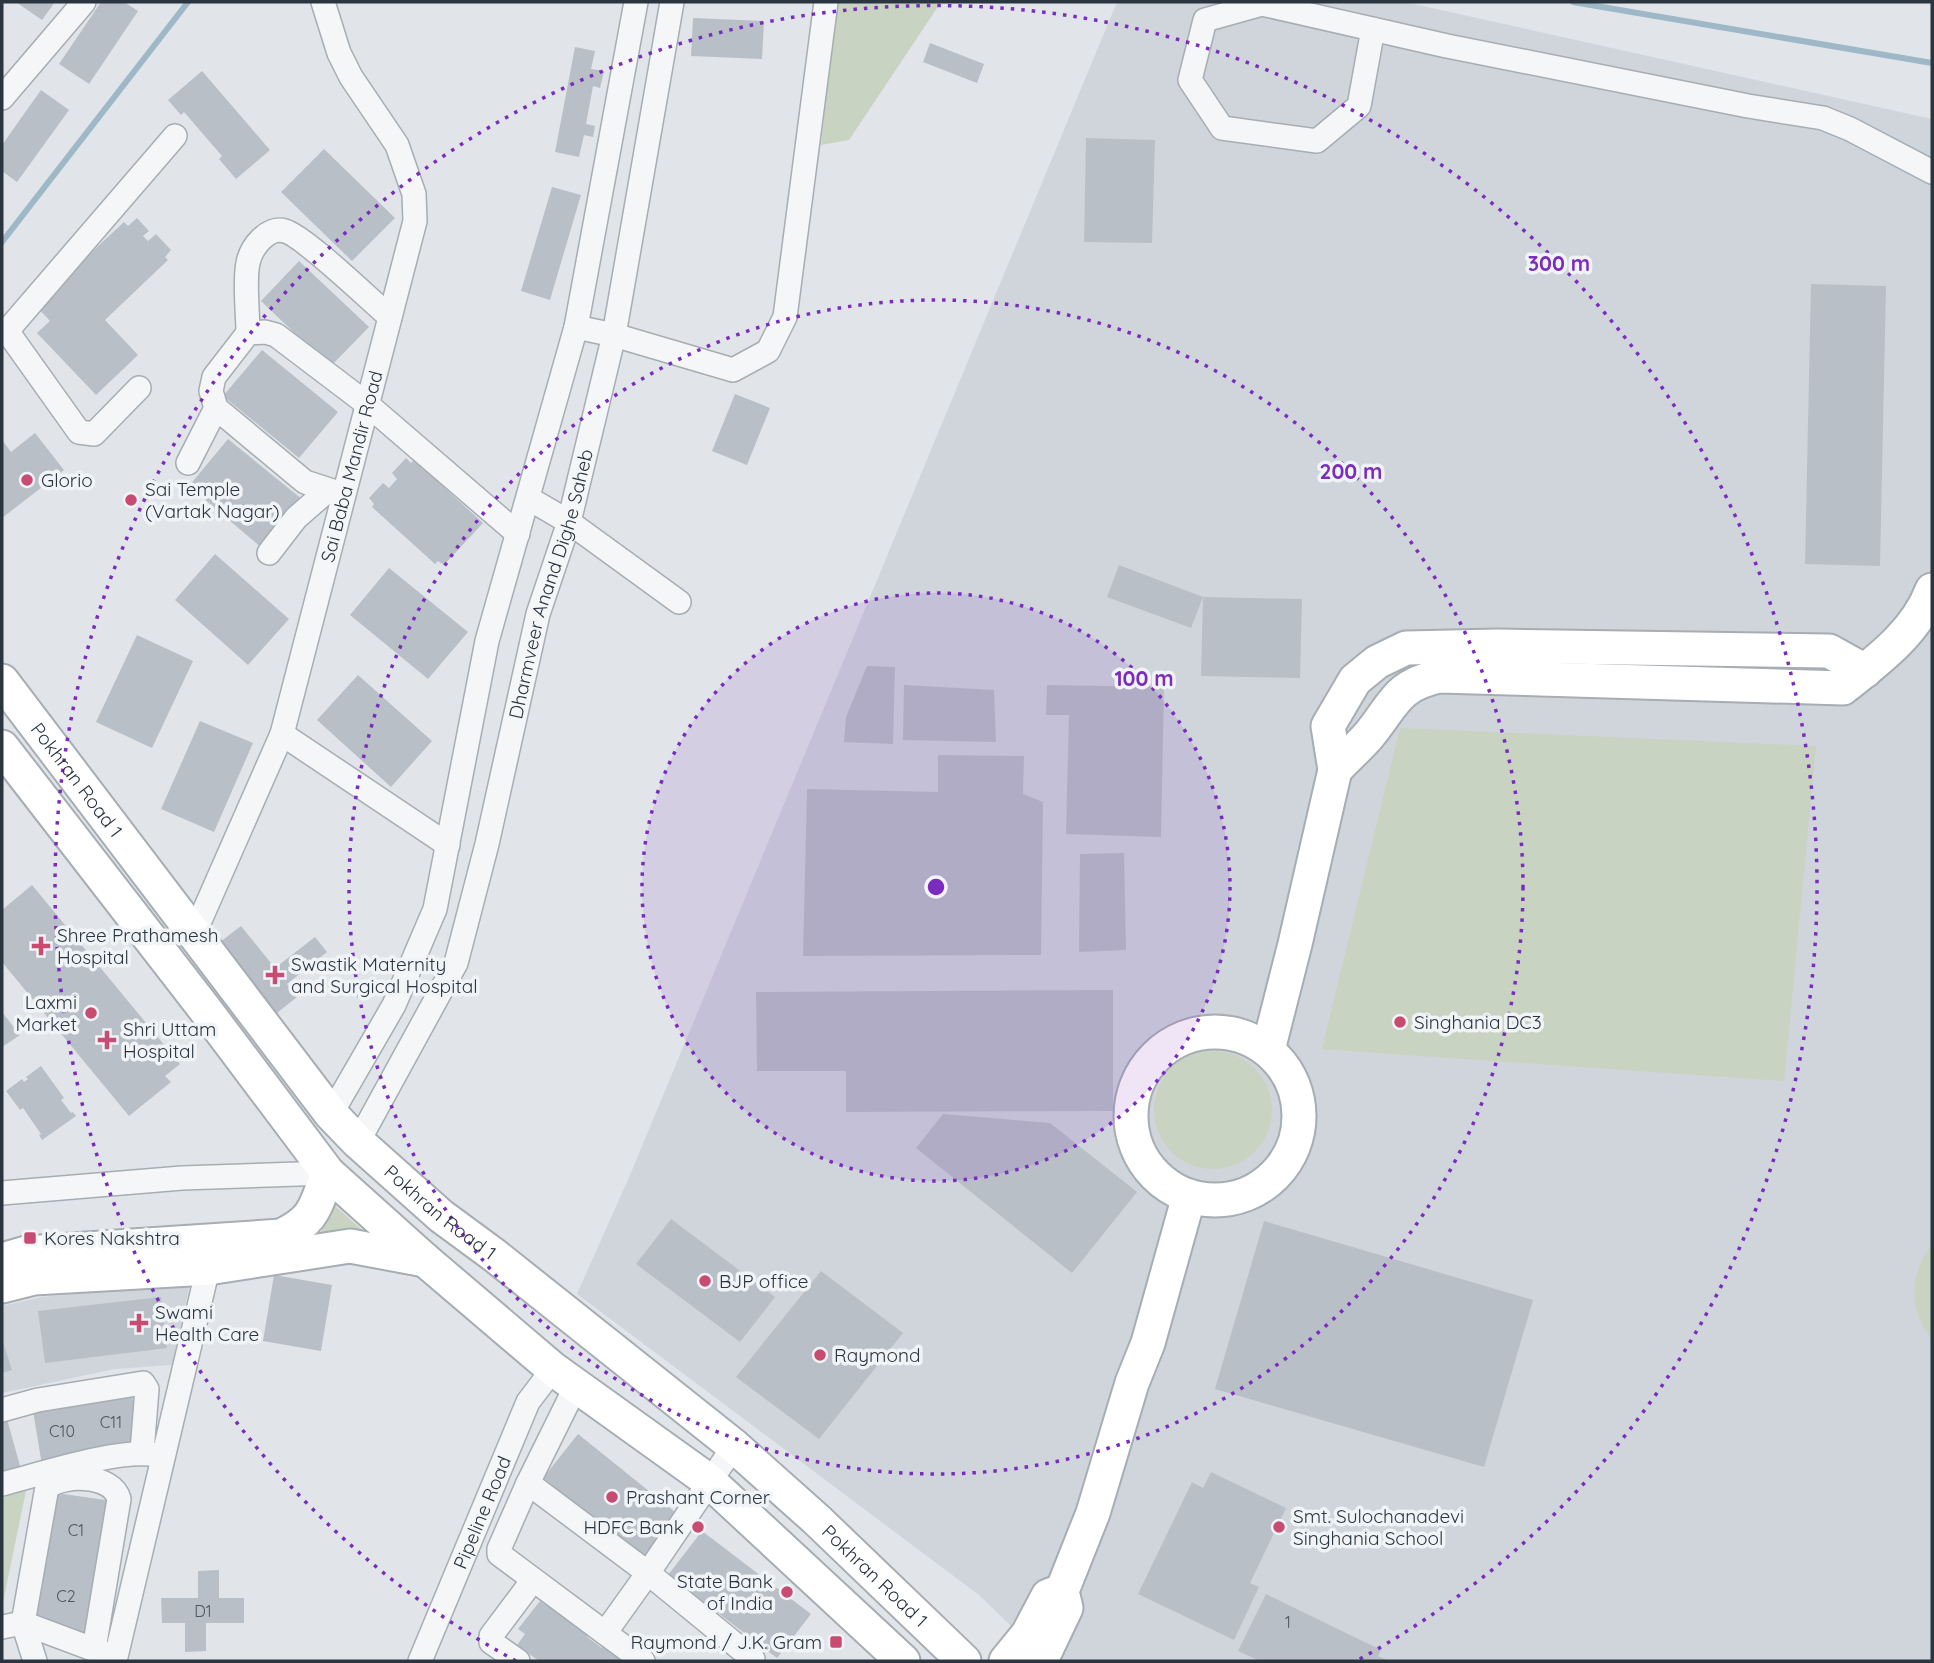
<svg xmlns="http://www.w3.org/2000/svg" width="1934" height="1663" viewBox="0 0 1934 1663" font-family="Quicksand,sans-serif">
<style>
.built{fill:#cfd5db}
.green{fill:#c9d3c2}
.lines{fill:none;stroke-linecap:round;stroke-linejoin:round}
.stream{stroke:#9eb8c7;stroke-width:6}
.building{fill:#b8bfc6}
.street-casing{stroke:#a6adb3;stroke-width:26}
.secondary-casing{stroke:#a6adb3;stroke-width:37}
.street{stroke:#f4f6f7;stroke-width:23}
.secondary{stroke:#fff;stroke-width:33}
.ring{fill:none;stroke:#7b2cbf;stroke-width:3.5;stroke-dasharray:3.5 7}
.poi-dot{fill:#c84c72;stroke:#f1f4f7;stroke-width:2.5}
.labels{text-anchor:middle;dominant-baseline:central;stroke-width:7;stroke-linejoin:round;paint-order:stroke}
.number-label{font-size:16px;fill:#4e5862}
.street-label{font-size:19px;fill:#2a3540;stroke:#f1f4f7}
.poi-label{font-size:19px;fill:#2a3540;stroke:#f1f4f7;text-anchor:start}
.centre{fill:#7b2cbf;stroke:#f1f4f7;stroke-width:3.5}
.ring-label{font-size:21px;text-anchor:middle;font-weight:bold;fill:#7b2cbf;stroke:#f1f4f7;stroke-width:7;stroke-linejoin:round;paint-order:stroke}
</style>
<rect width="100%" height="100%" fill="#e1e5e9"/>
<path class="built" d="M1117,2H1405L1932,119V1661H1047L979,1595L577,1294L630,1175Z
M190,1283L172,1365L115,1369L2,1393V1306L42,1297Z"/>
<path class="green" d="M836,2H941L849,140L821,145Z
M1400,728L1816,746L1784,1081L1322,1049Z
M1154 1110a59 59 0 1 1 118 0a59 59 0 1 1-118 0Z
M333,1204L361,1229L318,1239Z
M1932,1244V1339C1907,1310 1910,1273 1932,1244Z
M27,1486L2,1607V1494Z"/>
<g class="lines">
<path class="stream" d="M1573,2L1932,63
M2,242L188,2"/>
</g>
<path class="building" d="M16,2H55L42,20Z
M101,2H124L138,11L89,84L59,64Z
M693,18L764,21L762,59L691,56Z
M930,43L984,64L977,83L923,62Z
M575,47L595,51L591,69L604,71L600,88L593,86L586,124L595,126L593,137L584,135L579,157L555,152Z
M202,71L270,150L236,179L219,159L222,156L184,112L181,115L168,100Z
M41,90L69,110L17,182L2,171V145Z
M1086,138L1155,140L1152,243L1084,242Z
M324,149L395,218L352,261L281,192Z
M552,187L581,195L550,300L521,291Z
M137,218L149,231L143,236L148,241L156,234L171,250L165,257L168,260L105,320L138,355L96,395L37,333L50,321L35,305L124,222L128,226Z
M299,261L369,327L330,367L261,301Z
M1811,284L1886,286L1880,566L1805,564Z
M262,350L338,412L299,458L223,396Z
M735,394L770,408L747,465L712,451Z
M35,433L64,470L2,518V440L11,452Z
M228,439L303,500L262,548L189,486Z
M406,458L411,463L414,460L483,523L444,565L438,561L435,564L372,507L374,504L369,498L383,483L389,488L397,479L392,473Z
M215,554L289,619L248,665L175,600Z
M1119,565L1203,597L1191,628L1107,597Z
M389,568L468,632L428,679L350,615Z
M1203,597L1302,599L1300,678L1201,676Z
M137,635L193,661L152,748L96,722Z
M867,666L895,667L893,744L844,742L846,717Z
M358,675L432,741L391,787L317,720Z
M904,685L994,690L996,742L903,740Z
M1047,685L1164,687L1161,837L1066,834L1069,715H1046Z
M200,721L253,743L214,832L161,809Z
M938,755L1024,756L1023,794L1043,802L1041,955L803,956L807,789L938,792Z
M1124,853L1126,950L1079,952L1080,854Z
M32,885L180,1064L165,1076L171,1082L129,1116L2,962V910Z
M241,926L275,968L315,937L327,952L287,984L297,997L277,1013L220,942Z
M1113,990V1111L846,1112V1071H757L756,992Z
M2,1012L20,1035L2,1047Z
M41,1066L64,1098L61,1100L71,1113L73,1112L76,1116L42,1140L39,1135L41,1134L23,1108L20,1110L6,1091L22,1079L24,1082L28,1079L26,1077Z
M943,1114L1050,1123L1137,1192L1072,1273L916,1148Z
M671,1219L775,1297L740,1342L636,1264Z
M1264,1221L1533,1300L1484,1467L1215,1389Z
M821,1271L903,1333L819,1439L736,1377Z
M274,1275L332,1285L321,1351L263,1341Z
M161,1297L167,1348L45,1363L38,1311Z
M2,1339L12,1370L2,1373Z
M131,1389L141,1448L42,1465L32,1405Z
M5,1412L22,1473L2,1479V1413Z
M578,1434L680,1516L645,1559L543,1478Z
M1211,1472L1286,1508L1250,1583L1259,1587L1234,1640L1138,1594L1192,1482L1203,1488Z
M49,1492L113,1501L93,1634L30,1624Z
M702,1531L811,1614L777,1658L668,1575Z
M219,1570V1598H244V1623H206V1651L185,1652V1623H162L161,1598H198V1571Z
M1266,1594L1381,1650L1378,1656L1389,1661H1260L1238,1651Z
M553,1598L594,1629L587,1637L602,1648L609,1638L640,1661H539L517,1645L525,1634L518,1629L540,1601L547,1606Z"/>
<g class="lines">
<defs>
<g id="street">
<path d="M1373,29L1359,106L1317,141L1222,128L1190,80L1205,20L1262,4L1447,46L1748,106L1823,118L1850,129L1932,172"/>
<path d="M2,98L84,2"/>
<path d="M576,327L614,335L733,370L768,351L785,317L826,2"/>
<path d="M2,331H7L175,136"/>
<path d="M7,331L79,432L94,434L139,388"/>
<path d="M248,333C248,314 244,281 248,263C251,247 268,226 285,231C304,236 371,301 390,317"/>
<path d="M188,463L216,408"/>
<path d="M342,494L305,482L216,408L211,391L214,377L248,333L265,332L276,335L367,404L518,534"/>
<path d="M528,498L569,522L679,602"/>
<path d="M269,553L296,518L327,491"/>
<path d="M282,734L448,845"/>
<path id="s1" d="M194,934L282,734L415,221L414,194L397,145L351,77L339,53L323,2"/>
<path d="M331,1114L394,1005L435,909L487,641L576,327L636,2"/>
<path id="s2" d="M358,1142L456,963L487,844L538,614L569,522L614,335L672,2"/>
<path d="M2,1193L182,1178L328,1173"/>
<path d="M2,1410L38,1400L143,1383L147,1389L142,1452"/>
<path d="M528,1483L576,1386"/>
<path d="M2,1484C41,1474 119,1448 157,1455"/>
<path d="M2,1627L23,1623L106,1654"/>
<path d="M605,1633L499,1554V1549L528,1483L648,1573L753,1659"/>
<path d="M35,1661L23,1623L47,1487C65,1474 112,1474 119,1499L94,1649"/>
<path d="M115,1661L208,1268L209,1255"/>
<path id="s3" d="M420,1661L528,1402L553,1369"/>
<path d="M518,1661L491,1642V1636L533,1580"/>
<path d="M643,1661L605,1633L648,1573L734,1446"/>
</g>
<g id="secondary">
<path id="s4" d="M2,681L331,1114L358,1142L441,1216L494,1255L734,1446L816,1519L964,1661"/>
<path d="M2,747L204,1008L328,1173L425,1260L553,1369L709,1481L903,1661"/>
<path d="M1335,770C1346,758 1359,747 1370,734C1395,703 1396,686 1439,676L1843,688C1877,661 1916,633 1932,590"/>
<circle cx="1215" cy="1116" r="84"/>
<path d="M1268,1050L1295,944L1335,770L1328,726L1355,680L1377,662L1406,648L1497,646L1829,651L1865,671"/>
<path d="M2,1260L26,1253L281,1236C316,1220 315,1206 328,1173"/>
<path d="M2,1286L34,1278L208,1268L350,1246L425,1260"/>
<path d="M1006,1661L1028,1634L1048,1596L1053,1594"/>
<path d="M1038,1661L1046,1650L1066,1608L1062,1591L1093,1513L1132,1383L1148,1343L1189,1196"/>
</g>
</defs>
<use href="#street" class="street-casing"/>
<use href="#secondary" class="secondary-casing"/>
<use href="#street" class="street"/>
<use href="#secondary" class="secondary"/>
</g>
<circle cx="936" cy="887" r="294" fill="#7b2cbf" fill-opacity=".12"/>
<g class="ring">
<circle cx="936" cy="887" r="294"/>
<circle cx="936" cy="887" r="587"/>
<path d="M516 1661A881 881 0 1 1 1356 1661"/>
</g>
<g class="poi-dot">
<circle cx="27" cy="480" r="7"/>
<circle cx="131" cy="500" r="7"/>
<path d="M37.5 935.5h7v7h7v7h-7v7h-7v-7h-7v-7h7z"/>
<path d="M271.5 964.5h7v7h7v7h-7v7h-7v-7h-7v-7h7z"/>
<circle cx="91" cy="1013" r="7"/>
<circle cx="1400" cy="1022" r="7"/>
<path d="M103.5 1029.5h7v7h7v7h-7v7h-7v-7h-7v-7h7z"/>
<rect x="23" y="1231" width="14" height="14" rx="3.5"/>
<circle cx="705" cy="1281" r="7"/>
<path d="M135.5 1312.5h7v7h7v7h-7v7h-7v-7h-7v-7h7z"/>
<circle cx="820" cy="1355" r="7"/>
<circle cx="612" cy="1497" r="7"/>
<circle cx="698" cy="1527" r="7"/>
<circle cx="1279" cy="1527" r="7"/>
<circle cx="787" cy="1592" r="7"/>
<rect x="829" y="1635" width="14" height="14" rx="3.5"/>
</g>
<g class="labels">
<g class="number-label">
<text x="111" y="1422">C11</text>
<text x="62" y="1431">C10</text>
<text x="76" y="1530">C1</text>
<text x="66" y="1596">C2</text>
<text x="203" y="1611">D1</text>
<text x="1288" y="1622">1</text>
</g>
<g class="street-label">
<text stroke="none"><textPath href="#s1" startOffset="495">Sai Baba Mandir Road</textPath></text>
<text stroke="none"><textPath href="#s2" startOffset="595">Dharmveer Anand Dighe Saheb</textPath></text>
<text stroke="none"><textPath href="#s4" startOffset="124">Pokhran Road 1</textPath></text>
<text stroke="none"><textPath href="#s4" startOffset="691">Pokhran Road 1</textPath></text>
<text stroke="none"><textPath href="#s3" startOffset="161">Pipeline Road</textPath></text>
<text stroke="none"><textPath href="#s4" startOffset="1258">Pokhran Road 1</textPath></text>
</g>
<g class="poi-label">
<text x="41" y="480">Glorio</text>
<text x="145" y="489">Sai Temple<tspan x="145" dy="22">(Vartak Nagar)</tspan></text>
<text x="57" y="935">Shree Prathamesh<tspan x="57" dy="22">Hospital</tspan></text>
<text x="291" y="964">Swastik Maternity<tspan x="291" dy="22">and Surgical Hospital</tspan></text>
<text x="77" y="1002" text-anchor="end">Laxmi<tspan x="77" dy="22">Market</tspan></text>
<text x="1414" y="1022">Singhania DC3</text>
<text x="123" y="1029">Shri Uttam<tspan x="123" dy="22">Hospital</tspan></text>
<text x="44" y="1238">Kores Nakshtra</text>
<text x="719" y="1281">BJP office</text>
<text x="155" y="1312">Swami<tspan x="155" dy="22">Health Care</tspan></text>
<text x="834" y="1355">Raymond</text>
<text x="626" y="1497">Prashant Corner</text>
<text x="1293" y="1516">Smt. Sulochanadevi<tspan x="1293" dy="22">Singhania School</tspan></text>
<text x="684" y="1527" text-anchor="end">HDFC Bank</text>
<text x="773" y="1581" text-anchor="end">State Bank<tspan x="773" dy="22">of India</tspan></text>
<text x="822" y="1642" text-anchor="end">Raymond / J.K. Gram</text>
</g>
</g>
<circle cx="936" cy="887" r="10" class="centre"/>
<g class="ring-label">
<text x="1559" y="271">300 m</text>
<text x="1351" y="479">200 m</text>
<text x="1144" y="686">100 m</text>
</g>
<rect width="1934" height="1663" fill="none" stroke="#2a3540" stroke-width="7"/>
</svg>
